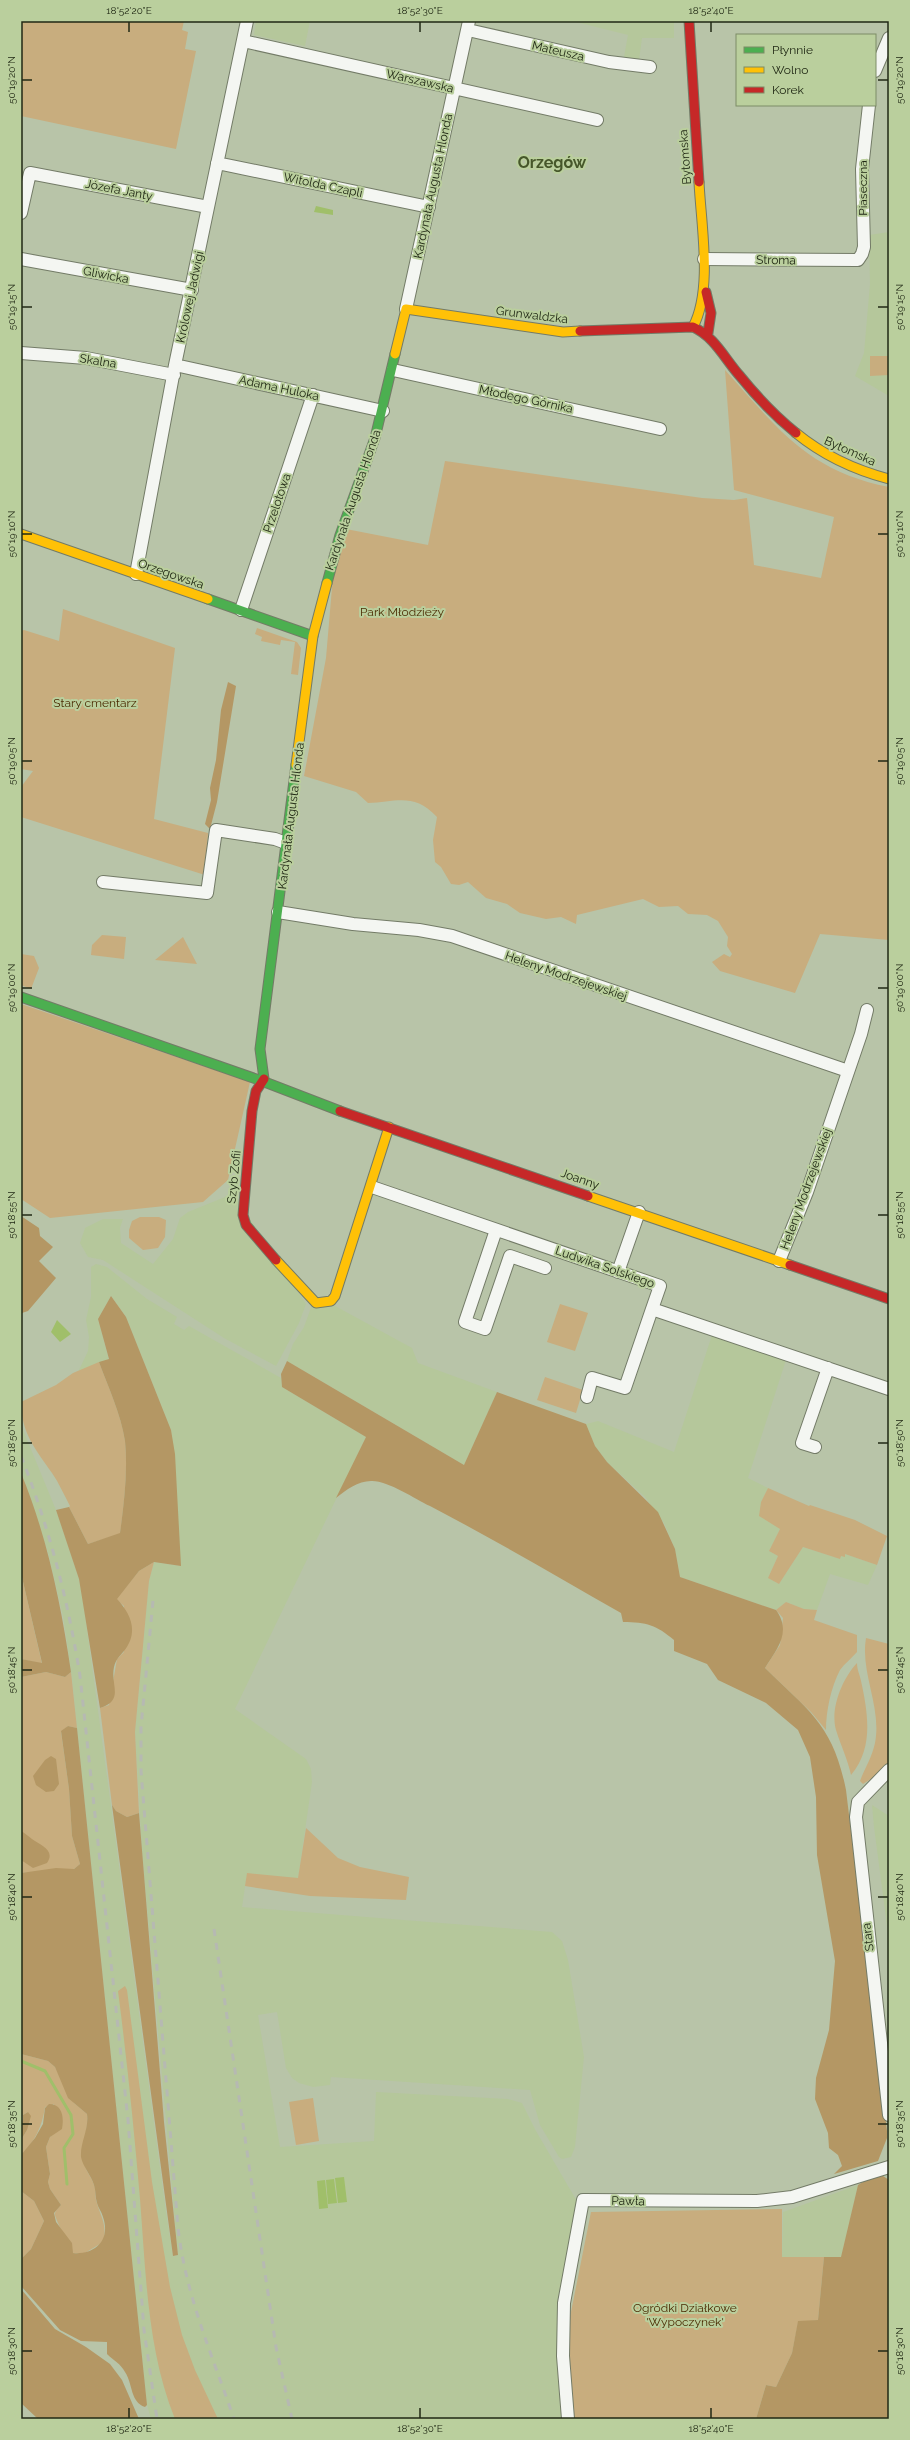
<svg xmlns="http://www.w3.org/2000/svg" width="910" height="2440" viewBox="0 0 910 2440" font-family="Raleway,sans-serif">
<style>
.built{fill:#b5c79b}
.green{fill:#c8ad7e}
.forest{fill:#b49764}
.water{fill:#a0bf6a}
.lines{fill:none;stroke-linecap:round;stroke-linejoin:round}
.stream{stroke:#a0bf6a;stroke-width:3}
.street-casing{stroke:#737b67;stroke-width:14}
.fast-casing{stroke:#737b67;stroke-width:11}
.slow-casing{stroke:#737b67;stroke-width:11}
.jam-casing{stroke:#737b67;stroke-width:11}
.street{stroke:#f4f6f2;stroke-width:12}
.fast{stroke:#4caf50;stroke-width:9}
.slow{stroke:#ffc107;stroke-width:9}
.jam{stroke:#c62828;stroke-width:9}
.rail{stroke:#b6b9b2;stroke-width:3;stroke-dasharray:7 7;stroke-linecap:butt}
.ticks{fill:none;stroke:#202814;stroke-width:1.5}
.labels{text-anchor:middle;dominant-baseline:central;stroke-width:4;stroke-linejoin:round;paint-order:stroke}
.street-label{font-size:12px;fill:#202814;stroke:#bacf9d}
.park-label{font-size:12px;fill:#4b2b03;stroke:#bacf9d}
.district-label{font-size:16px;font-weight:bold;fill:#46572a;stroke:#bacf9d}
.neatline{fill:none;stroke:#202814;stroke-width:1.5}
.ticks-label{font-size:10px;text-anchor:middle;fill:#202814}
</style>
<rect width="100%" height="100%" fill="#b8c4a8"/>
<path class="built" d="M256,21H310L305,46L254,35Z
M572,21H674V38H642L639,60L624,57L628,35Z
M889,232V396L855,376L864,353L870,284L869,235Z
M230,1195L236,1198L306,1304L299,1323L276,1366L224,1338L103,1260L88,1257L80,1243L85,1228L103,1219H123L120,1228L121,1243L153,1264L173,1239L180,1218L188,1212Z
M96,1264L107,1267L147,1299L177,1317L174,1324L184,1330L189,1326L281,1378L282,1387L366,1437L235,1709L306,1759L311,1769L312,1782L298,1879L247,1874L242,1907L552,1932L562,1941L568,1960L584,2057L575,2147L571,2157L562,2159L559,2157L540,2125L530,2090L331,2077L330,2085L313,2087L299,2083L292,2078L286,2068L277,2012L258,2015L280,2147L374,2141L376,2092L508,2099L522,2103L536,2131L578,2203L559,2310L564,2419H151L147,2405L72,1679L63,1616L48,1553L21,1473V1425L56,1510L79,1579L83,1600L166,2212L173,2256L178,2255L142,1851L135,1732L149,1581L154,1562L180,1566L171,1430L126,1317L111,1296L98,1319L109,1360L78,1372L88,1351L89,1337L86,1320L91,1297V1267Z
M326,1301L412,1348L418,1363L497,1392L464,1465L287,1361L293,1344L304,1327L312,1305Z
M712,1335L786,1360L748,1478L768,1488L761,1502V1509L780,1529L769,1551L778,1556L768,1578L779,1584L803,1547L840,1559L841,1556L845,1554L877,1565L868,1585L830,1574L817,1610L804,1609L786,1602L776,1610L680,1577L675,1549L664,1523L645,1497L607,1462L595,1446L586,1424L598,1421L674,1452Z
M872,1805L889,1816V1941L874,1827Z
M858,2185L841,2258L782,2257L783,2212Z"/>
<path class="green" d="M21,21H184L182,30L188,32L185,49L196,51L176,149L21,116Z
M870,356H889V375L870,376Z
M725,370C777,428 808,471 889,487V940L820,934L795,993L720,971L712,962L724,954L730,957L732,954L727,946L728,937L718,921L707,915L688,914L678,906L659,907L643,899L577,915L576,924L561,917L546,919L520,913L507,904L486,898L468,882L459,885L451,884L441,867L435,862L433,840L437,817C414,792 396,802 368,803L356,792L304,776L326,658L333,576L346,529L428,545L445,461L702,498L734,500L747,498L754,565L821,578L834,517L734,490Z
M63,609L175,648L154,819L208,833L205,875L21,817V787L33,771L21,769V631L24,630L59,641Z
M257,628L297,642L301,648L298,675L291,674L295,642L281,640L280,645L261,641L262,637L255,634Z
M102,935L126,937L124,959L91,955L92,945Z
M183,937L197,964L155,960Z
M21,954L34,956L39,968L31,989L21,985Z
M21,1004L250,1082L228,1180L203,1202L50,1218L21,1199Z
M140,1217H159L166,1220L165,1237L158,1248L143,1250L129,1238V1230L132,1221Z
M560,1304L588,1313L575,1351L547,1342Z
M99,1362C108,1387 121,1414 125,1441C128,1473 124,1503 120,1534L88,1544L69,1507L70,1506C64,1495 59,1483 52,1473C36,1450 21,1433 21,1402L56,1385L73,1373Z
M545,1377L583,1390L576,1413L537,1400Z
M768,1488L809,1506L810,1505L855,1520L887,1536L877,1565L845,1554V1557L841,1556L840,1559L803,1547L779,1584L768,1578L778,1556L769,1551L780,1529L759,1516L761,1502Z
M154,1562L149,1581L135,1732L139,1813L127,1817L116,1811L112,1805L100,1708L109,1705L117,1659L124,1652V1606L116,1599L139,1571Z
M21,1573L42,1664L21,1659Z
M786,1602L804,1609L817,1610L814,1620L857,1635V1652C852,1658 845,1663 840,1670C831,1687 826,1711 826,1730L811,1712L765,1668L780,1645L783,1618L776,1610Z
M866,1638L889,1644V1762L874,1777L863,1784L860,1781C865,1768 872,1757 875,1743C882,1707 860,1673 866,1638Z
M857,1663C857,1670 860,1675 861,1681C868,1713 874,1748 851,1775C848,1760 841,1746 836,1730C830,1709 842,1679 857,1663Z
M46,1672L65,1677L71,1672L77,1728L68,1726L61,1732L69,1789L72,1836L80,1864L74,1869L21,1873V1677Z
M306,1828L338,1858L360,1867L409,1877L406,1900L310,1896L245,1886L247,1873L298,1878Z
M125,1986L127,1990L152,2182L170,2287L182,2335L195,2370L218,2419H175C147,2350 146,2273 140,2199C134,2129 127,2060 118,1991Z
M21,2054L48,2061L55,2067L74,2103L87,2114C89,2132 79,2149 85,2166C87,2173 92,2178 94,2185C96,2190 95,2195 96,2200C100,2216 108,2225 103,2242L85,2253H73C70,2246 53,2216 55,2213C56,2210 59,2207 61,2205L50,2189L48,2182L50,2174L46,2147L50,2137L55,2131L54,2104L45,2107C42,2127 35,2141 21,2155V2140L27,2130L28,2112L23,2115L21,2121Z
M313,2098L319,2141L296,2145L289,2102Z
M21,2191L34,2201L44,2221L31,2249L21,2259Z
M782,2209V2257H824L818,2320L798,2323L792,2353L776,2387L766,2385L756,2419H573L568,2327L591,2212Z"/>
<path class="forest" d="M228,682L236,686L217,802L210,829L205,824L211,800L210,788L216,760L221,710Z
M21,1216L39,1228L40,1236L53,1247L39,1261L56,1278L28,1311L22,1313Z
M111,1296L126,1317L171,1430L175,1454L181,1566L154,1562L139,1571L117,1599C131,1614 139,1632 124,1651C119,1657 116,1659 114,1667C110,1685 125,1700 100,1708L79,1579L56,1510L69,1507L88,1544L120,1533C124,1503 128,1472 125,1441C121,1414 108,1387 99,1362L109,1359L98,1319Z
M287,1361L464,1465L497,1392L586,1424L595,1446L607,1462L658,1512L675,1549L680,1577L776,1610C792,1632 777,1649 765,1668C810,1712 833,1725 846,1790L887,2131V2138L878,2161L834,2174L842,2166L838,2155L829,2148L828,2133L815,2099L816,2078L829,2030L835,1961L817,1855L816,1797L810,1757L798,1730L766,1703L718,1680L707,1664L674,1651V1640C656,1625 647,1622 623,1622L621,1613C558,1577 495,1540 430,1506C415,1499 387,1480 371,1481C358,1481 346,1490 336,1498L366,1437L282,1387L281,1374Z
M21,1473C47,1536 61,1604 71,1672L65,1677L46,1672L21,1677V1659L42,1663L21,1573Z
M68,1726L77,1728L147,2405L145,2407C130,2402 133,2384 125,2372C121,2364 113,2360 107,2354V2342L81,2341L60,2330L21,2286V2259L31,2249L44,2221L34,2201L21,2191V2155L35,2138L43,2124L45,2108L49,2104C63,2104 64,2118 62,2129L50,2137L46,2147L50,2174L48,2182L50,2189L61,2205L54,2213L56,2222L72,2243L73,2253C95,2255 111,2240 103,2217C102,2212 98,2208 97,2203C95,2197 96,2191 94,2185C91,2175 83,2167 81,2157C80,2142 89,2130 87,2114L68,2098L55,2067L48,2061L21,2054V1873L56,1868L74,1869L80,1864L72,1836L69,1789L61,1731Z
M51,1756L56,1759L59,1784L54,1791L46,1792L36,1785L33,1776L45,1760Z
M112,1805L116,1811L127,1817L139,1813L164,2122L178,2255L173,2256Z
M21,1831C25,1833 28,1836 32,1839C40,1845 56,1850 47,1863L33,1868L21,1860Z
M28,2112L31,2116L27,2130L21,2140L23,2115Z
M883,2176L889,2180V2419H756L766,2385L776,2387L792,2353L798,2321L818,2320L824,2257H841L858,2185L871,2177Z
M21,2289L55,2329L86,2347L110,2364L122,2380L139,2419H38L21,2403Z"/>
<path class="water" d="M316,206L333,210V215L314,212Z
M57,1320L71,1334L60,1342L51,1332Z
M344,2177L347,2202L338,2203L335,2178Z
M334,2179L337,2203L328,2204L326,2180Z
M325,2180L328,2208L319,2209L317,2181Z"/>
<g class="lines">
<path class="stream" d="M21,2061L45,2071L71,2115L73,2134L64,2148L67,2184"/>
<defs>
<path id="street" d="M468,30L609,62L650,67
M243,41L597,120
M875,71L889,38
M217,163L429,207
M21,213L30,173L208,207
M21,259L192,290
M704,259L858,260L862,254L864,247L862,169L869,105
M406,309L469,21
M21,353L86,358L174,375
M175,365L383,411
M393,370L660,429
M136,574L175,365L247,21
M241,610L313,395
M103,882L207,893L216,830L275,839L286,843
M278,912L353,924L419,930L452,936L848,1071
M372,1187L660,1286L652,1309L889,1389
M496,1230L465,1322L485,1329L510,1256L545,1268
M779,1261L807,1192L861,1034L867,1010
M618,1272L639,1212
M587,1397L592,1378L625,1388L652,1309
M815,1447L802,1443L828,1368
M889,1770L858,1802L856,1817L889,2115
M568,2419L563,2356L564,2303L583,2200L757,2201L792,2197L889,2167"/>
<path id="fast" d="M327,583L340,535L375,438L395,354
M208,599L313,636
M21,997L262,1081L340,1111
M264,1079L260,1049L296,765"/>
<path id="slow" d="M693,327C713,289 701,225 699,182
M395,354L406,309L563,332L580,331
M796,433C824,456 855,470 889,479
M21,534L208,599
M296,765L313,636L327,583
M588,1196L790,1265
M276,1260L316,1303L331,1301L335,1296L389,1127"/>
<path id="jam" d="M689,21L699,182
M706,292L711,313L708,333
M580,331L693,327C715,337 724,358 740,376C757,397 775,416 796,433
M264,1079L256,1091L252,1111L243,1215L246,1225L276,1260
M340,1111L588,1196
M790,1265L889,1299"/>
</defs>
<use href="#street" class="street-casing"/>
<use href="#fast" class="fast-casing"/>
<use href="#slow" class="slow-casing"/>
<use href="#jam" class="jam-casing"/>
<use href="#street" class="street"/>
<use href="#fast" class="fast"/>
<use href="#slow" class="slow"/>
<use href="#jam" class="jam"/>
<path class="rail" d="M21,1456C49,1527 68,1600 80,1676L128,2120L144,2330L157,2419
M153,1601L141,1727V1771L178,2228C186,2297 212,2354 234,2419
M214,1929L276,2347L292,2419"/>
</g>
<path class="ticks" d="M129,22V32M420,22V32M711,22V32M22,80H32M878,80H888M22,307H32M878,307H888M22,534H32M878,534H888M22,761H32M878,761H888M22,988H32M878,988H888M22,1215H32M878,1215H888M22,1443H32M878,1443H888M22,1670H32M878,1670H888M22,1897H32M878,1897H888M22,2124H32M878,2124H888M22,2351H32M878,2351H888M129,2408V2418M420,2408V2418M711,2408V2418"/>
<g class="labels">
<g class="street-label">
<text transform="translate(558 51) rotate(13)">Mateusza</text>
<text transform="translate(420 81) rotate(13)">Warszawska</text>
<text transform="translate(685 157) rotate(-94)">Bytomska</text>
<text transform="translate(323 185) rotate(12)">Witolda Czapli</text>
<text transform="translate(433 186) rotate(-78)">Kardynała Augusta Hlonda</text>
<text transform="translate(863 188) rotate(-90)">Piaseczna</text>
<text transform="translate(119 190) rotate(11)">Józefa Janty</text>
<text transform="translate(776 260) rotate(1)">Stroma</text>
<text transform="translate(106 275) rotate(11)">Gliwicka</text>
<text transform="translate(190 297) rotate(-78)">Królowej Jadwigi</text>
<text transform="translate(532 315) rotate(7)">Grunwaldzka</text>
<text transform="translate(98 361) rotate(9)">Skalna</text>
<text transform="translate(279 388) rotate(12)">Adama Huloka</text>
<text transform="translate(526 399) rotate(12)">Młodego Górnika</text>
<text transform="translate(850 451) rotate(24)">Bytomska</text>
<text transform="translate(353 500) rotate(-71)">Kardynała Augusta Hlonda</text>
<text transform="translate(277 503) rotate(-71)">Przelotowa</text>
<text transform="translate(171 574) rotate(19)">Orzegowska</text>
<text transform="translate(291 816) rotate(-83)">Kardynała Augusta Hlonda</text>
<text transform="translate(566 976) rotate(19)">Heleny Modrzejewskiej</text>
<text transform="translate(234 1177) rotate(-84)">Szyb Zofii</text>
<text transform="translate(580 1179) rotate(19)">Joanny</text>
<text transform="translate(806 1189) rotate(-70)">Heleny Modrzejewskiej</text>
<text transform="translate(605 1267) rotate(19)">Ludwika Solskiego</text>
<text transform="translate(868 1937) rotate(-97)">Stara</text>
<text transform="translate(628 2201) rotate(1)">Pawła</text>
</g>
<g class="park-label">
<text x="402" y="612">Park Młodzieży</text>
<text x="95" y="703">Stary cmentarz</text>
<text x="685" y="2308">Ogródki Działkowe<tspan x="685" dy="14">'Wypoczynek'</tspan></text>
</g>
<g class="district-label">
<text x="552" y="162">Orzegów</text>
</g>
</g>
<rect width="910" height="2440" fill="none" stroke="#bacf9d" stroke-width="44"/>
<rect x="736" y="34" width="140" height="72" fill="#bacf9d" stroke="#7c8c66"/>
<rect x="744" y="47" width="20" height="6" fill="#4caf50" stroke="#7c8c66"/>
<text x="772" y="54" font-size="12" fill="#202814">Płynnie</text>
<rect x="744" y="67" width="20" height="6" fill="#ffc107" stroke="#7c8c66"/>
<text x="772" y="74" font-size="12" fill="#202814">Wolno</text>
<rect x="744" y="87" width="20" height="6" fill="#c62828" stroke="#7c8c66"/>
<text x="772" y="94" font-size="12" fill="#202814">Korek</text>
<rect x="22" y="22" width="866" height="2396" class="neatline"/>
<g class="ticks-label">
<text x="129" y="14">18°52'20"E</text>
<text x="420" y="14">18°52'30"E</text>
<text x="711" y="14">18°52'40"E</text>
<text transform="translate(11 80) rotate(-90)" y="4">50°19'20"N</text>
<text transform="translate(899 80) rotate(-90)" y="4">50°19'20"N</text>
<text transform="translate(11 307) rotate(-90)" y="4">50°19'15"N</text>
<text transform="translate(899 307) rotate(-90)" y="4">50°19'15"N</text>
<text transform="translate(11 534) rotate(-90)" y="4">50°19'10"N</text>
<text transform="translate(899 534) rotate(-90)" y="4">50°19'10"N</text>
<text transform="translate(11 761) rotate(-90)" y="4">50°19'05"N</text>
<text transform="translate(899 761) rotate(-90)" y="4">50°19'05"N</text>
<text transform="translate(11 988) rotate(-90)" y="4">50°19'00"N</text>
<text transform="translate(899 988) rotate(-90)" y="4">50°19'00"N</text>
<text transform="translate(11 1215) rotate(-90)" y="4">50°18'55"N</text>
<text transform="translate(899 1215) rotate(-90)" y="4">50°18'55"N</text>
<text transform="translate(11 1443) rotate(-90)" y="4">50°18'50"N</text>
<text transform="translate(899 1443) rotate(-90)" y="4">50°18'50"N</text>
<text transform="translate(11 1670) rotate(-90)" y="4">50°18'45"N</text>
<text transform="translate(899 1670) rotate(-90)" y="4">50°18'45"N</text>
<text transform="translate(11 1897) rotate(-90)" y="4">50°18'40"N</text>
<text transform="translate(899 1897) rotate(-90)" y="4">50°18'40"N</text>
<text transform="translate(11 2124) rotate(-90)" y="4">50°18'35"N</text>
<text transform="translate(899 2124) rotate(-90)" y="4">50°18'35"N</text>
<text transform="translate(11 2351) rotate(-90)" y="4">50°18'30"N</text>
<text transform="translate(899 2351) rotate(-90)" y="4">50°18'30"N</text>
<text x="129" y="2432">18°52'20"E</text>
<text x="420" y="2432">18°52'30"E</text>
<text x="711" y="2432">18°52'40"E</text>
</g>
</svg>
